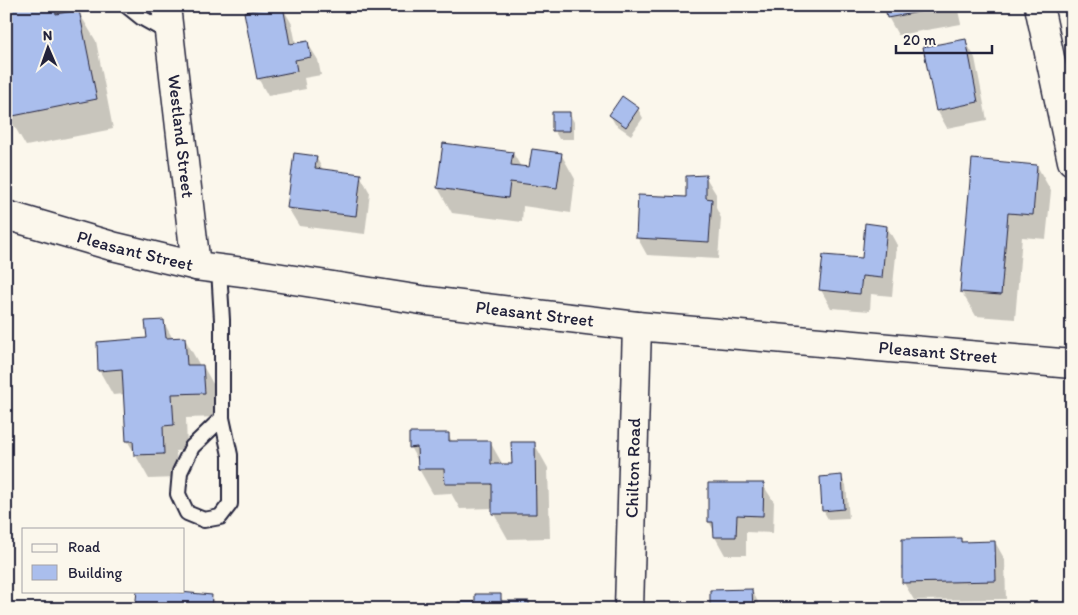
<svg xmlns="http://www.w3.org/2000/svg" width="1078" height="615" viewBox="0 0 1078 615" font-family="Itim,sans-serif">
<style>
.shadow{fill:#0003}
.building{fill:#aabeed;stroke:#22223b}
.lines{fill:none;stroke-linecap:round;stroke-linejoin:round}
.lane-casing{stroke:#22223b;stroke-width:18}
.street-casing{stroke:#22223b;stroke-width:31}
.secondary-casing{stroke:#22223b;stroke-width:31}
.lane{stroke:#fbf7ec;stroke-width:14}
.street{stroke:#fbf7ec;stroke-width:28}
.secondary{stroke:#fbf7ec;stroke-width:28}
.labels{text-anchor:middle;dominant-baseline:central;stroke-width:5;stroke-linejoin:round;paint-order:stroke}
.street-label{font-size:18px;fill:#22223b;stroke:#fbf7ec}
</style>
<rect width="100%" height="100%" fill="#fbf7ec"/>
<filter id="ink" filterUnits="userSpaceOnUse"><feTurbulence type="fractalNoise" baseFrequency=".02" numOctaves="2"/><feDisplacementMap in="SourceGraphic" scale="10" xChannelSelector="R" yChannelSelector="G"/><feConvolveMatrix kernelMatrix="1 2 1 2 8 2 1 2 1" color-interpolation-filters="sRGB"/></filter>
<g filter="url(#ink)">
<path class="shadow" d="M6,6H65L66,13L78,11L96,41L113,129L26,146L9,117Z
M886,6H957L961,24L898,35L888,17Z
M282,7L292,24L296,44L307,42L318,60L321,75L304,78L306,89L268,96L258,78Z
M965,40L975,58L987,120L947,128L937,110Z
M638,109L643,118L631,135L615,124L610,115Z
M569,113L574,122V139H559L554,130Z
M513,153L521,167L530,169L561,154L575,179L571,213L523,206L522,222L452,213L438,188Z
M316,157L323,170L360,175L370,193L365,234L299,226L288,208Z
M973,160L1037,166L1051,191L1046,239L1022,237L1015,319L976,316L961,291Z
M705,176L716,194V208L721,218L718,259L647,255L637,237L687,199Z
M887,227L897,245L892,296L871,294L870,311L831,308L821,290L863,259Z
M163,321L173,339H185L199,364V366H203L217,391L218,417L186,418L187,450L176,451L177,478L149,479L127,440L125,394L113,395L99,370L148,339Z
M448,434L453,443L490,442L503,465H513L534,443L548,468L550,538L508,539L494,514V508L460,509L451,493L433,494L419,469V463L410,447Z
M841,476L846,485L849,518L828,519L823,510Z
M763,485L774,502L773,533L746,532V555H725L715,537V532L709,522Z
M961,539L963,543L995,542L1005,560L1006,599L914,600L904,583Z
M752,591L762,609H712Z
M500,596L504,602H529L533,609H459Z
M211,597L218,609H137Z"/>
<path class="building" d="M6,6H54L56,14L79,10L97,99L8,117L6,110Z
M277,6H283L290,44L308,41L311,57L295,60L297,71L257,79L244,12Z
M885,6H951L887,18Z
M966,39L978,102L936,111L923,47Z
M622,96L639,108L626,127L609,115Z
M552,112H570V131H552Z
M443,143L513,152L511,165L529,167L532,149L562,153L557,188L510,182L508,198L437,188Z
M294,153L317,156L315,168L361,174L356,216L287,208Z
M972,159L1037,165L1033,215L1008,213L1001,295L960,292Z
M706,175V198L712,199L709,242L636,238L638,195L686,197V176Z
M865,223L887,226L882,278L862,276L860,294L819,290L823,255L862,258Z
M164,320L166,338L185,337L187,365H203L205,393L172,394L174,425L163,426L164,454L134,455L133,441H126L122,369L98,371L97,342L147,338L145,321Z
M409,433H449V441H491V464H512L511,442H535L536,514H492V484H445L444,469H418L417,447L409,448Z
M842,475L844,509L822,511L820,477Z
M708,483H764L763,516L737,515L736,537H714L713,522H708Z
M961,538V542L995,541L996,581L902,583V539Z
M752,589L753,609H710V590Z
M137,591H169L212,595L211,609H135Z
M475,594H501V601H529V609H458V602H475Z"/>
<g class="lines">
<defs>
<path id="lane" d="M127,6L142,18L169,33
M219,269L222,320V418L230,455V504L220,517L204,520L187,513L178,494L180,472L192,447L222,418"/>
<g id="street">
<path id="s1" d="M166,6L196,266"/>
<path d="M1039,6L1072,161"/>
<path id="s2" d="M629,609L637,326"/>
</g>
<g id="secondary">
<path id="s3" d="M6,215L112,246L196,266L243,272L428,301L637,326L1072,364"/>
</g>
</defs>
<use href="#lane" class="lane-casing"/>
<use href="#street" class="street-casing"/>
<use href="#secondary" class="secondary-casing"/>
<use href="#lane" class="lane"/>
<use href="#street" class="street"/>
<use href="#secondary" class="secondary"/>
</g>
</g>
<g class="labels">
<g class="street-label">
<text stroke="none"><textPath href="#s1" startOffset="131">Westland Street</textPath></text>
<text stroke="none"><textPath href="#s3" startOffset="134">Pleasant Street</textPath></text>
<text stroke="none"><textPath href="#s3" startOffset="539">Pleasant Street</textPath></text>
<text stroke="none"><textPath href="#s3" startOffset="944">Pleasant Street</textPath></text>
<text stroke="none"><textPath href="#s2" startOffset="141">Chilton Road</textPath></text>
</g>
</g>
<rect width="1078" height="615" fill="none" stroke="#fbf7ec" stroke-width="25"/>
<rect x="12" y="12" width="1053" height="590" fill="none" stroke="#22223b" stroke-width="2" filter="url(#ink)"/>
<rect x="22" y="528" width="162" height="65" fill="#fbf7ec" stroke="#a4a2a5"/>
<rect x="32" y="544" width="25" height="8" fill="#fbf7ec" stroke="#a4a2a5"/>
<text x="68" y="552" font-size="15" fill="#22223b">Road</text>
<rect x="32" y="565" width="25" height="15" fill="#aabeed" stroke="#a4a2a5"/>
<text x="68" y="578" font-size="15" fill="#22223b">Building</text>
<g transform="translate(48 48) rotate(358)" stroke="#fbf7ec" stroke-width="4" paint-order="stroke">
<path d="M0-4L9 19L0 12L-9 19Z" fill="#22223b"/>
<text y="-8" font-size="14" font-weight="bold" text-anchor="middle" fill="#22223b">N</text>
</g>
<path d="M896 45v8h96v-8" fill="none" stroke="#22223b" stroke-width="2.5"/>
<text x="903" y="45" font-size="15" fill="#22223b" stroke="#fbf7ec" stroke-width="4" paint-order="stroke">20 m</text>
</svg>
